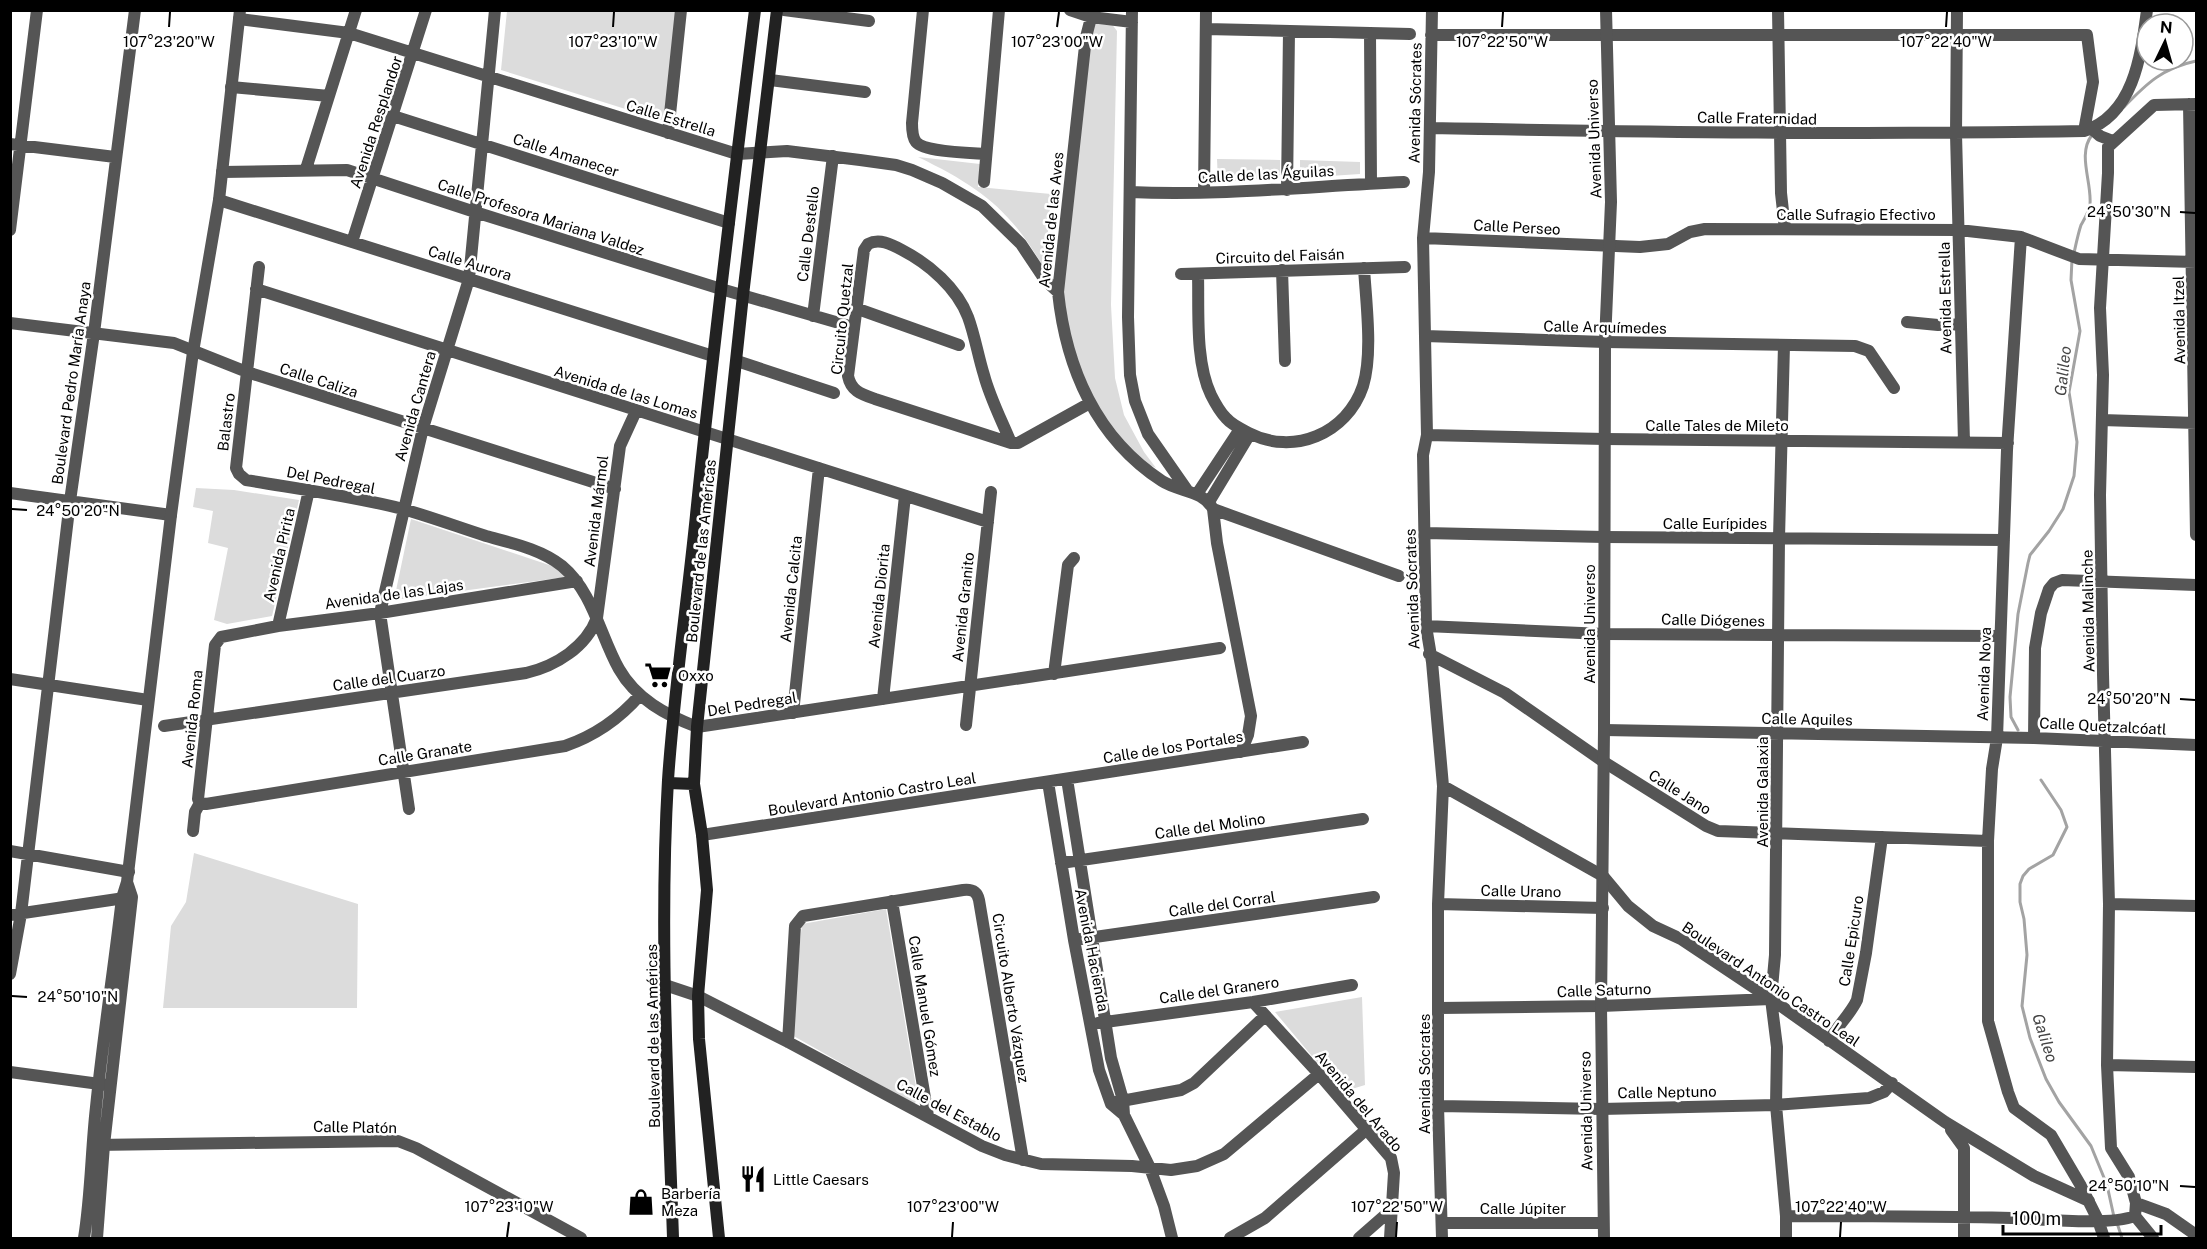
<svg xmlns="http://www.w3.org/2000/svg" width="2207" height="1249" viewBox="0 0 2207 1249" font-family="'Public Sans',sans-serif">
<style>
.green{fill:#dcdcdc}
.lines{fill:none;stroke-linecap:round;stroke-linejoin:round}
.stream{stroke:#a3a3a3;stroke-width:3}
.minor{stroke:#555;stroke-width:12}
.tertiary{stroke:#555;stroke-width:12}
.secondary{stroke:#222;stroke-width:12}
.ticks{fill:none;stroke:#000;stroke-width:2}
.labels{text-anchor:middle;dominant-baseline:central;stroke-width:5;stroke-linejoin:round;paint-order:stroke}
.street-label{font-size:15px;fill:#000;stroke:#fff}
.poi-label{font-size:15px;fill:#000;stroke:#fff;text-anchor:start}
.water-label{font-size:16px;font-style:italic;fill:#444;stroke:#fff}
.ticks-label{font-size:15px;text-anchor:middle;fill:#000;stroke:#fff;stroke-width:5;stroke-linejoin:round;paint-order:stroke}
</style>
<rect width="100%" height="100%" fill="#fff"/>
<path class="green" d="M507,11H680L667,122L501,70Z
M1100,22L1111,23L1117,31L1111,305L1115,378L1124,415L1144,452L1156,468L1139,460L1085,391L1059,317L1090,26Z
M918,157L980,164L978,187L1051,194L1045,270C1011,210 980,187 918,157Z
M1217,159L1280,160V177L1218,182Z
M1300,160L1360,162V174L1300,178Z
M196,488L234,490L299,500L272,616L227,624L214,620L228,548L208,543L213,511L193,507Z
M411,519L561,569L567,577L394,600Z
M194,853L358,904L357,1008H163L171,926L186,902Z
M886,909L918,1099L914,1104L790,1034L802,924Z
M1362,997L1365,1085L1342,1092L1275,1012Z"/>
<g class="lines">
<path class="stream" d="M2124,107C2147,83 2163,68 2196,61
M2074,253C2076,244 2078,234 2081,225C2085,218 2089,212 2090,204C2092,182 2077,154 2092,135
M2018,730L2011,717L2010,697L2018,614L2028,563L2030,555L2049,531L2063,509L2074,476L2077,442L2069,392L2080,331L2071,280L2072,259
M2041,780L2061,810L2067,827L2053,855L2029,869L2023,876L2020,884V902L2024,919L2027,955L2022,1006L2030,1038L2046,1079L2059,1102L2091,1146L2107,1185L2114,1217
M2117,1223L2122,1238"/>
<path class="minor" d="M784,10L869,21
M923,10L912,123C912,129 912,137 916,142C924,152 971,153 985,154
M1070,10L1091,17L1132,22
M1093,10L1086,37L1058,292C1066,368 1096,438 1162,481C1179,492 1203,490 1213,509L1399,576
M1132,10L1128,317L1130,375L1135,401L1148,434L1187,490
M1432,10L1429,172L1423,238L1427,435L1423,455L1426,626L1432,662L1443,786L1438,904V1106L1442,1238
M1778,10L1781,193L1785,229
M1957,10L1956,134L1964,442
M239,19L349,33L737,154L787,151L860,160L896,165L912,170L942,183L982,206L1021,244L1045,280L1058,292
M1206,29L1410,34
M1370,33L1371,183
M1431,35H2087L2093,82L2084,131
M770,80L865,92
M231,87L329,96
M2189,104L2196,535
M393,116L729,223
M1430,128C1648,132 1866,135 2084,131C2134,115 2141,55 2147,10
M2092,129L2100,136L2113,141
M668,133L681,10
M10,144L115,157
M306,169L356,10
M222,172L347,170L475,212L721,289L846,325
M984,182L999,10
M1287,190L1289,31
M1130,192C1222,196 1313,186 1404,182
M1204,192L1206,10
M219,200L713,356
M10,230L37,10
M2021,237L2007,450L1997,738L1992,769L1988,841V1021L2008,1092L2014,1108L2051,1135L2081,1186L2098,1220L2104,1238
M1423,238L1640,247L1668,244L1690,232L1705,229L1959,230L2021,237L2079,259L2196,262
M352,242L426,10
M259,267L236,468L239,474L246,480C299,489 352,496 403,509C431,517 458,527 486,536C511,543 541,549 562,566C593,592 600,635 619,669C636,699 666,715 697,727L1220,648
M1282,270L1285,361
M1181,274L1405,267
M1198,274C1199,310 1195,362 1211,395C1215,403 1220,412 1226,418C1232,425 1241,429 1249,433C1293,456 1347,434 1363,386C1373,354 1366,302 1364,268
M256,289L988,522
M858,309L959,345
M813,316L833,156
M1907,322L1938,325L1961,324
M10,323L174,343L247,372L615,489
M1425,336L1605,342L1855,346L1869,351L1894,388
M1784,345L1779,538L1775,955L1771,999L1777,1047L1776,1105L1786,1216V1238
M737,361L834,393
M2102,420L2196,423
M1427,435L1605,439L2008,443
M1011,443C1002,421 990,398 984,375C978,356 975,336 968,317C957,288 929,264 902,250C891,244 879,238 868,244L864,250L848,376C851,391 861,394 875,399L1011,443H1018L1090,403
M10,493L171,515
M1197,494L1240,429
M1209,502L1250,434
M1213,509L1217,543L1251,716L1248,735L1241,752
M1425,533L1604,537L2004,540
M278,626L309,490
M1426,626L1604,634L2000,636
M1429,654L1505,693L1604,762L1706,826L1718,831L1988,841
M1054,674L1068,565L1074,558
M10,679L148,700
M883,699L905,496
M793,713L819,468
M966,725L991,492
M164,726L526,673C556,666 586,647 597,618L620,446L636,411
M1604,730L2034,738L2196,745
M2034,738L2035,648L2041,613L2049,589L2054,583L2062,580L2196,585
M1067,779L1111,1058L1123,1100L1124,1115L1150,1168L1164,1206L1172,1238
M1048,782L1074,940L1099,1070L1111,1104L1124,1115
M1443,786L1603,876L1628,906L1653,926L1681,939L1771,999L1945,1122L2034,1176L2089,1201
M200,803L198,799L215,645L221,637L278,626L380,613L577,581
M200,803L206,804L565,746C594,736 620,718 640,695
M409,809L380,613L423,428L469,279L495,10
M193,831L195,812L200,803
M702,835L1303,742
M10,851L129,872
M1061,863L1363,819
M892,901L928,1116
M1438,904L1603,908
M2109,904L2196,906
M10,915L131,897
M1074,940L1374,897
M10,974L21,914L70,501L94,333L135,10
M665,985L698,996L788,1042L982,1146L1005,1155L1041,1164L1132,1166L1171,1170L1197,1166L1224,1154L1319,1074
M1253,1002L1319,1074L1391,1158L1394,1173L1390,1238
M1439,1008L1601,1006L1771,999
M1098,1023L1253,1002L1352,985
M1829,1041C1837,1026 1850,1015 1857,1000L1866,953L1882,837
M788,1042L795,926L803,916L963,890C972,889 977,891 979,900L1023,1160
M2107,1065L2196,1067
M10,1072L107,1085
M1116,1102L1181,1090L1194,1083L1265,1016
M1438,1106L1601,1109L1776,1105L1869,1098L1884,1092L1892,1083
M1951,1130L1964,1148V1238
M94,1145L398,1141L416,1148L581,1238
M2136,1203L2166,1214L2196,1235
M1786,1216C1861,1216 1937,1216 2012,1218C2042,1219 2109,1226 2135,1216L2136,1203L2129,1177L2111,1148L2107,1065L2109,904L2103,674L2100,495L2103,375L2100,308L2108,173V147L2154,105L2196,104
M2135,1216L2153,1238
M1442,1223H1603
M1230,1238L1265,1218L1367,1129
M1359,1238L1391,1210"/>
<path class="tertiary" d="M84,1238C91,1195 91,1151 96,1107C103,1037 114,968 122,898L127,882L171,515L193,352L219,200L240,10
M97,1238L104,1145L132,897L127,882
M1604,1238L1601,1006L1604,730L1605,342L1611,202L1606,10"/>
<path class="secondary" d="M668,783L694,784
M673,1238C668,1086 659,933 668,780C674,691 687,604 696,515C713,347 734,179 755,10
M719,1238L699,1039L698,996L707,890L702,835L694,784L697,727L743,295L777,10"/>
</g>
<path class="ticks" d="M169,27L170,12M613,27L614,12M1057,27L1059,12M1502,27L1503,12M1946,27L1947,12M2180,212L2195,213M12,509L27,510M2180,699L2195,700M12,996L27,997M2180,1186L2195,1187M507,1237L509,1222M952,1237L953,1222M1396,1237L1397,1222M1840,1237L1841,1222"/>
<defs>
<symbol id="supermarket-bare" viewBox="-9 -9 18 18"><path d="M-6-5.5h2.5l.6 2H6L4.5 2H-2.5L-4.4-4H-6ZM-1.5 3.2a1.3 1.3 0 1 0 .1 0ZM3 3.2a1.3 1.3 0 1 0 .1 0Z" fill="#000" stroke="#fff" stroke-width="2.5" paint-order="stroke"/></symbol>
<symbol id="restaurant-bare" viewBox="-9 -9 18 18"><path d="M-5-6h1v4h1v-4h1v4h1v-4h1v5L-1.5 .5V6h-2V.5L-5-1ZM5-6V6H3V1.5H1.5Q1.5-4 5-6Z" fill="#000" stroke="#fff" stroke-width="2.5" paint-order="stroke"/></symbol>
<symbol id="shop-bare" viewBox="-9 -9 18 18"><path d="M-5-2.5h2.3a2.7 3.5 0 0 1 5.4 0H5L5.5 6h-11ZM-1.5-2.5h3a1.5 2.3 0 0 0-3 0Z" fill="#000" stroke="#fff" stroke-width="2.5" paint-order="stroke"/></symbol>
</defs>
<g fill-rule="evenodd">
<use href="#supermarket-bare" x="639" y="656" width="38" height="38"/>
<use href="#restaurant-bare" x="734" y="1160" width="38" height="38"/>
<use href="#shop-bare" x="622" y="1183" width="38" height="38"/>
</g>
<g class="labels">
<g class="street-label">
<text transform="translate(1415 103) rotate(-89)">Avenida Sócrates</text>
<text transform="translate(671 118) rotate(17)">Calle Estrella</text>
<text transform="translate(1757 118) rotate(1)">Calle Fraternidad</text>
<text transform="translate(376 122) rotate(-72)">Avenida Resplandor</text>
<text transform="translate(1594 139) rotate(-92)">Avenida Universo</text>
<text transform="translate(566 155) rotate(18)">Calle Amanecer</text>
<text transform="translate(1266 174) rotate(-3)">Calle de las Águilas</text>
<text x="1856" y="214">Calle Sufragio Efectivo</text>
<text transform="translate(541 217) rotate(18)">Calle Profesora Mariana Valdez</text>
<text transform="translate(1051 220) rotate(-84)">Avenida de las Aves</text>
<text transform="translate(1517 227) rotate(3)">Calle Perseo</text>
<text transform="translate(808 234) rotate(-83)">Calle Destello</text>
<text transform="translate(1280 256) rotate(-2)">Circuito del Faisán</text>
<text transform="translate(470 263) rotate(17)">Calle Aurora</text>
<text transform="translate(1945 298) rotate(-91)">Avenida Estrella</text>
<text transform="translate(842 319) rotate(-84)">Circuito Quetzal</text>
<text transform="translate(2179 320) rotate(-91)">Avenida Itzel</text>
<text transform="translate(1605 327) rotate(1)">Calle Arquímedes</text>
<text transform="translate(319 380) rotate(18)">Calle Caliza</text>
<text transform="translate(71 383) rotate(-82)">Boulevard Pedro María Anaya</text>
<text transform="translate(626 392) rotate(17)">Avenida de las Lomas</text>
<text transform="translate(415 406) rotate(-74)">Avenida Cantera</text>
<text transform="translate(226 422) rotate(-83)">Balastro</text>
<text x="1717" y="425">Calle Tales de Mileto</text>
<text transform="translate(331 480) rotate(11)">Del Pedregal</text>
<text transform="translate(596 511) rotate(-83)">Avenida Mármol</text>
<text x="1715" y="523">Calle Eurípides</text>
<text transform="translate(701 551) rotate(-84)">Boulevard de las Américas</text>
<text transform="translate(279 555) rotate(-77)">Avenida Pirita</text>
<text transform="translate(791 589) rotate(-84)">Avenida Calcita</text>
<text transform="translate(1412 589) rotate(-92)">Avenida Sócrates</text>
<text transform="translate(394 594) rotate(-8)">Avenida de las Lajas</text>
<text transform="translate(879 596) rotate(-84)">Avenida Diorita</text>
<text transform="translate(963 607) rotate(-84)">Avenida Granito</text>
<text transform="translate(2088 611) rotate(-91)">Avenida Malinche</text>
<text transform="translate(1713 620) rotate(1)">Calle Diógenes</text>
<text transform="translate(1589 624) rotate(-90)">Avenida Universo</text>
<text transform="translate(1984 674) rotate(-88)">Avenida Nova</text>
<text transform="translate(389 678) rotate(-8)">Calle del Cuarzo</text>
<text transform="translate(752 704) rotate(-9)">Del Pedregal</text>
<text transform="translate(192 719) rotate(-84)">Avenida Roma</text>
<text transform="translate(1807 719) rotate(1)">Calle Aquiles</text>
<text transform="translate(2103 726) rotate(3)">Calle Quetzalcóatl</text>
<text transform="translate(1173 747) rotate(-9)">Calle de los Portales</text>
<text transform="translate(425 753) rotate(-9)">Calle Granate</text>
<text transform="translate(1680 792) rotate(32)">Calle Jano</text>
<text transform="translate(1762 792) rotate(-90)">Avenida Galaxia</text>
<text transform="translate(872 794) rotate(-9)">Boulevard Antonio Castro Leal</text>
<text transform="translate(1210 826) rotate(-8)">Calle del Molino</text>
<text transform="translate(1521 891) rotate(1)">Calle Urano</text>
<text transform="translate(1222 904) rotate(-8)">Calle del Corral</text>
<text transform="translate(1851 941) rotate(-81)">Calle Epicuro</text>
<text transform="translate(1092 950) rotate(79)">Avenida Hacienda</text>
<text transform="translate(1771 984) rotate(34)">Boulevard Antonio Castro Leal</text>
<text transform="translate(1219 990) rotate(-8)">Calle del Granero</text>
<text transform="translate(1604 990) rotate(-2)">Calle Saturno</text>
<text transform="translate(1011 998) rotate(81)">Circuito Alberto Vázquez</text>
<text transform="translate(925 1006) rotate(81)">Calle Manuel Gómez</text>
<text transform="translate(653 1036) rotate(-91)">Boulevard de las Américas</text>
<text transform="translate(1424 1074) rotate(-90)">Avenida Sócrates</text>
<text transform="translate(1667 1092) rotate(-1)">Calle Neptuno</text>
<text transform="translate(1359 1101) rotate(50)">Avenida del Arado</text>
<text transform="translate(949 1110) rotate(28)">Calle del Establo</text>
<text transform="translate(1586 1111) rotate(-91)">Avenida Universo</text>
<text transform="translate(355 1127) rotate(1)">Calle Platón</text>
<text x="1523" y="1208">Calle Júpiter</text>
</g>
<g class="poi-label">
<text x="678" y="675">Oxxo</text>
<text x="773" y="1179">Little Caesars</text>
<text x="661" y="1193">Barbería<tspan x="661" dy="17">Meza</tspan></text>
</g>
<g class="water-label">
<text transform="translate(2063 371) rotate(-84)">Galileo</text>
<text transform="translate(2045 1038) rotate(72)">Galileo</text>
</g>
</g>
<g class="ticks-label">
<text x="169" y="47">107°23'20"W</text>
<text x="613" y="47">107°23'10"W</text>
<text x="1057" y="47">107°23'00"W</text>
<text x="1502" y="47">107°22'50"W</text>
<text x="1946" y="47">107°22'40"W</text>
<text x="2129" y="217">24°50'30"N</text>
<text x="78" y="516">24°50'20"N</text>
<text x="2129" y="704">24°50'20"N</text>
<text x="78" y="1002">24°50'10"N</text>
<text x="2129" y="1191">24°50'10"N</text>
<text x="509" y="1212">107°23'10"W</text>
<text x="953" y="1212">107°23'00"W</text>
<text x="1397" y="1212">107°22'50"W</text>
<text x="1841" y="1212">107°22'40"W</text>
</g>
<rect width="2207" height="1249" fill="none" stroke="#000000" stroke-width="24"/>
<g transform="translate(2165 42) rotate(5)"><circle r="28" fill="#ffffff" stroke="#999999" stroke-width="1.5"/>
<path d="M0-4.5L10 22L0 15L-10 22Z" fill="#000000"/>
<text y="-9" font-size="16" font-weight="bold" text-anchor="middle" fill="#000000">N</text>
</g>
<path d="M2003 1225v9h158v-9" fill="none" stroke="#000000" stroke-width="3"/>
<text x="2012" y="1225" font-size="18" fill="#000000" stroke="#ffffff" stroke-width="4.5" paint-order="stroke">100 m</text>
</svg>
